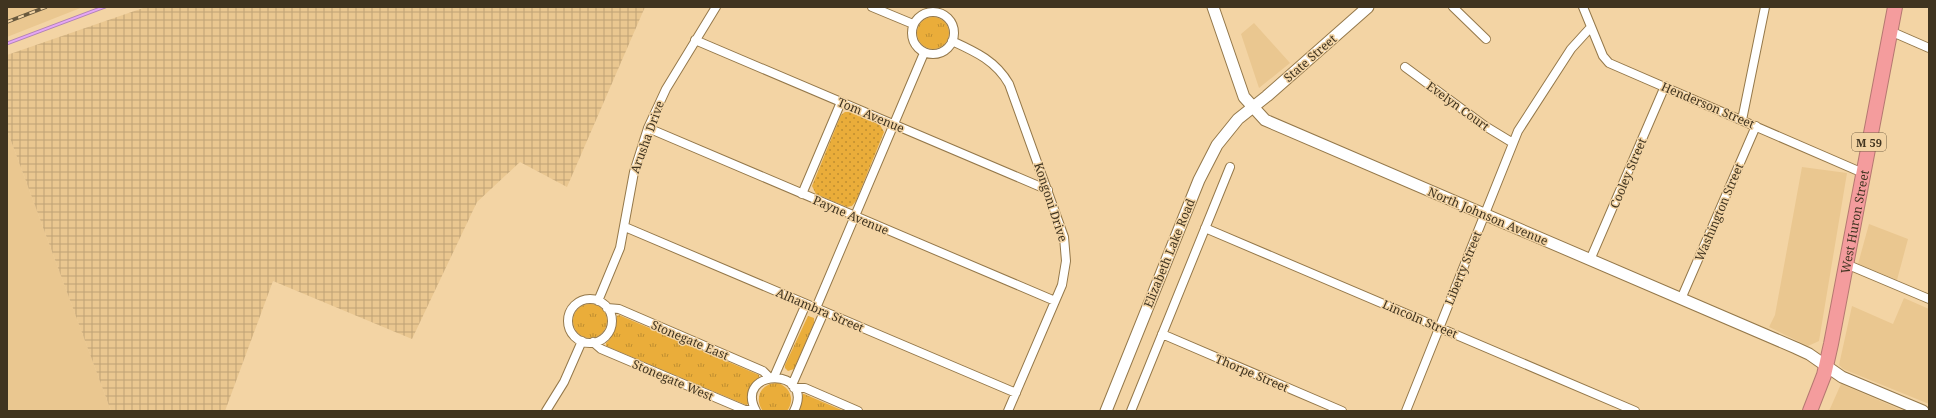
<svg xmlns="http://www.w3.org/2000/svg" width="1936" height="418" viewBox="0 0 1936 418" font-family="'Noto Serif',serif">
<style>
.built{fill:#eac790}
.industrial{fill:url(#industrial-grid)}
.grass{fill:url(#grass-tufts)}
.park{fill:url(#park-dots)}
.water{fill:#e5a6f6;stroke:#b484b6}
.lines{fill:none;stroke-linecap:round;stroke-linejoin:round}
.street-casing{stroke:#94784a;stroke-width:10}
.secondary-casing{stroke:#94784a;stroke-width:13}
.highway-casing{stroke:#b57871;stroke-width:16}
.street{stroke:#fff;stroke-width:8}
.secondary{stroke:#fff;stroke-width:11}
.highway{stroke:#f49c9d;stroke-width:14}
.rail-casing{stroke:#69593e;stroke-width:3.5}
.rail{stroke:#f3d4a4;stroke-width:2;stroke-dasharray:6;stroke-linecap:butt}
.labels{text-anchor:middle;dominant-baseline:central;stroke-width:3;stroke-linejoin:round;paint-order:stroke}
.shield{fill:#f3d4a4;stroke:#766448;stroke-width:1}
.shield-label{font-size:11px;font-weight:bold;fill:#403420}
.street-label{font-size:12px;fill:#403420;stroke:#f3d4a4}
</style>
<defs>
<pattern id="industrial-grid" width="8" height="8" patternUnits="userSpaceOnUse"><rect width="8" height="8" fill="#eac790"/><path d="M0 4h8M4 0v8" fill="none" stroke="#bfa275"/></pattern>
<pattern id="grass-tufts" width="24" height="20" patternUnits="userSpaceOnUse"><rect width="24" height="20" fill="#eaad3a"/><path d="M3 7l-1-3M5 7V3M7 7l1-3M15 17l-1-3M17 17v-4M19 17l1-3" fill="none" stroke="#bf8e30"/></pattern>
<pattern id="park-dots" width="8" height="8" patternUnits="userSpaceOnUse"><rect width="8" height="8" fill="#eaad3a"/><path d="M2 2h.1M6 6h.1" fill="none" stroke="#bf8e30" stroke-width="1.8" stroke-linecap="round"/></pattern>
</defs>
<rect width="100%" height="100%" fill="#f3d4a4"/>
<path class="built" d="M7,7H83L7,37Z
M1254,23L1290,63L1259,88L1241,34Z
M7,130L83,335L111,411H7Z
M1802,167L1847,173L1819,341L1808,346L1769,327L1775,315Z
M1869,224L1908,239L1897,280L1858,264Z
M1904,298L1929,309V404L1843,369L1839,365L1852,306L1893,324Z
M1841,384L1904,411H1829Z"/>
<path class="industrial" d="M146,7H645L567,187L520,162L477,202L412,339L273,281L225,411H111L7,130V55Z"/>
<path class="grass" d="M917 33a16 16 0 1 1 32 0a16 16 0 1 1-32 0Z
M573 321a17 17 0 1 1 34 0a17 17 0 1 1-34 0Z
M619,315L759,375V378L750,389L748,404L746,405L606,346V343C614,336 617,327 617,316Z
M808,316L814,318V323L794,369L788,371L785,368V365Z
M778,383C791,388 795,400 787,411H763C753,398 762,382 778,383Z
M803,394H804L844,411H799Z"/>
<path class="park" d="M850,112L880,125L884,132L856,201L852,206L847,207L816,194L812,186L841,115L845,112Z"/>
<path class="water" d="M100,7H108L7,45V42Z"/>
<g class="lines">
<defs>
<path id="street" d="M872,7L913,24
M1453,7L1486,39
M1583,7L1603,56L1609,63L1863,173
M912 33a21 21 0 1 1 42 0a21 21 0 1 1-42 0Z
M1890,31L1929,48
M695,40L1048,190
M952,41C976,52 996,61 1009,84L1064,237L1066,261L1062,285L1008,411
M1405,67L1485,126L1513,143
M1742,120L1765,7
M648,128L1055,301
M802,194L841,102
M625,227L1016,393
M1205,228L1635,411
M1590,260L1665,86
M1846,264L1929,299
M1681,299L1756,126
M568 321a22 22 0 1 1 44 0a22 22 0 1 1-44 0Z
M598,301L620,248L634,172L648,128L666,89L716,7
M607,308L619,309L763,371L770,378
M816,308L924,53
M1162,334L1342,411
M593,342L601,349L745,410H755
M774,377L806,304
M792,385L824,312
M794,388H805L858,411
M546,411L564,382L582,341
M756,411C733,368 816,367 794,411
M1131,411L1230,167
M1406,411L1518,131L1571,49L1591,27"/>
<path id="secondary" d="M1213,7L1244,97L1265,120L1796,348L1809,354L1842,377L1923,411
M1106,411L1199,180L1217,145L1238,119L1267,96L1368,7"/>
<g id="highway">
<path id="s1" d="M1810,411L1824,375L1831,344L1895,7"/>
</g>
</defs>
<use href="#street" class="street-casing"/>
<use href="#secondary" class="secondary-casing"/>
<use href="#highway" class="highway-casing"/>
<use href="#street" class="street"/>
<use href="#secondary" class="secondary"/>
<use href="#highway" class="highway"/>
<defs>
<path id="rail" d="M7,22L46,7"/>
</defs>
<use href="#rail" class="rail-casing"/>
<use href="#rail" class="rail"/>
</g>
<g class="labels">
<rect class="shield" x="1852" y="133" width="34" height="18" rx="3"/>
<g class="shield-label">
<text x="1869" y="142">M 59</text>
</g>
<g class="street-label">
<text transform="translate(1310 58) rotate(-41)">State Street</text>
<text transform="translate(1708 105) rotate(23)">Henderson Street</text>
<text transform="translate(1458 106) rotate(36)">Evelyn Court</text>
<text transform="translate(871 115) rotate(23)">Tom Avenue</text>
<text transform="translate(647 137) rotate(-70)">Arusha Drive</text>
<text transform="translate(1628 173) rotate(-67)">Cooley Street</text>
<text transform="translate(1051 202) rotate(72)">Kongoni Drive</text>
<text transform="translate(1719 212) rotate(-67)">Washington Street</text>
<text transform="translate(851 215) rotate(23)">Payne Avenue</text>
<text transform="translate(1488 216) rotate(23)">North Johnson Avenue</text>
<text stroke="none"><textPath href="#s1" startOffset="195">West Huron Street</textPath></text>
<text transform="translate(1169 253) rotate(-68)">Elizabeth Lake Road</text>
<text transform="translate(1463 268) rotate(-68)">Liberty Street</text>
<text transform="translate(820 310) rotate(23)">Alhambra Street</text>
<text transform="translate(1420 319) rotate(23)">Lincoln Street</text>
<text transform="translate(690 340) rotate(23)">Stonegate East</text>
<text transform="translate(1252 373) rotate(23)">Thorpe Street</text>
<text transform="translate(673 380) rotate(23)">Stonegate West</text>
</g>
</g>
<rect width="1936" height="418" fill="none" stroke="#403420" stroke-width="16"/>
</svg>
